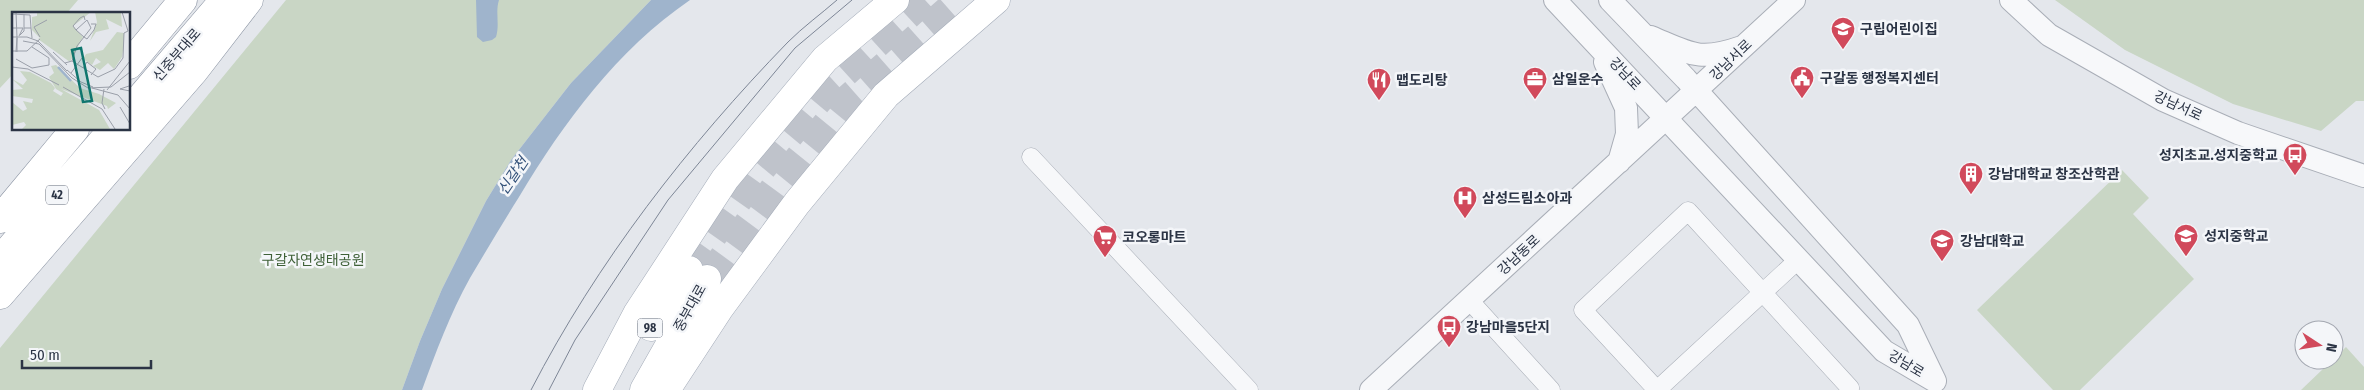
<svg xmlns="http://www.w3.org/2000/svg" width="2364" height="390" viewBox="0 0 2364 390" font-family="'Fira Sans Condensed','Noto Sans KR',sans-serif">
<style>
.green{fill:#c9d6c5}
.water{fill:#9fb4cc}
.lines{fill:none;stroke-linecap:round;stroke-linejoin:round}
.primary-tunnel{stroke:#bfc3cb;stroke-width:28;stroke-dasharray:28 14;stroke-linecap:butt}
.minor-casing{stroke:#a9aeb7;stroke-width:19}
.tertiary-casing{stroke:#a9aeb7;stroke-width:24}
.primary-casing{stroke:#a3abb8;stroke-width:29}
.trunk-casing{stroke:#8b94a3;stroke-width:29}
.minor{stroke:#f7f8fa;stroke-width:18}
.tertiary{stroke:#f7f8fa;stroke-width:22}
.primary{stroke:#fff;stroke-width:28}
.trunk{stroke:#fff;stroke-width:28}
.tram{stroke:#7d8696;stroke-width:1}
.labels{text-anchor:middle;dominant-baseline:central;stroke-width:5;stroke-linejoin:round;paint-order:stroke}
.shield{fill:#f4f6f9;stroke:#676e7b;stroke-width:1}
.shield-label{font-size:12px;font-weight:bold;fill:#2b3445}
.poi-label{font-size:14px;font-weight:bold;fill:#2b3445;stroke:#f4f6f9;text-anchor:start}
.street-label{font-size:14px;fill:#2b3445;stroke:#f4f6f9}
.park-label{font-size:14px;fill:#3f6138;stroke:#f4f6f9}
.water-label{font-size:15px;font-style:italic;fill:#34527a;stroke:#f4f6f9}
.inset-river{fill:none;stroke:#9fb4cc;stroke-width:2.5}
.inset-road{fill:none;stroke:#9a9fa9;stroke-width:1}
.view{fill:#0f766e;fill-opacity:0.15;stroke:#0f766e;stroke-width:2.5}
.inset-edge{fill:none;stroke:#2b3445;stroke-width:2.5}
</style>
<rect width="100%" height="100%" fill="#e4e7ec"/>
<path class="green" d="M0,0H78L66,14H14V73L0,88Z
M286,0H651L571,83L511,160L486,201L442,289L420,341L402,390H0V348Z
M2055,0H2364V101H2356L2321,131L2233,104L2125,50Z
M2122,170L2149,198L2133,214L2194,279L2080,390H2053L1977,310Z
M2346,347L2364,367V390H2301Z"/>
<path class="water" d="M476,0H499C495,12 500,24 496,37L492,40L483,42L477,37Z
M651,0H690C617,50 564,122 519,197C502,224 486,251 470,278C450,314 436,352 422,390H402L420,341L442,289L486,201L511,160L571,83Z"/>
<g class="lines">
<path class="primary-tunnel" d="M689,270L755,177L830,87L925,0
M707,279L774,188L845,101L959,0"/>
<defs>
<path id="minor" d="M1031,157L1249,390
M1470,301L1551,390
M1657,390L1583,310L1688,211L1850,388L1849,390
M1657,390L1798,260"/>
<path id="tertiary" d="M1555,0L1884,351L1935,381
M1610,0L1686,79L1908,325L1935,381
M2011,0L2049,35L2163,100L2238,133L2364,176
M1651,37C1691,54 1699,62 1742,47
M1605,62L1626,108L1627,134L1619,162
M1371,390L1794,0"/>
<path id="primary" d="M651,327L689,270
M597,390L637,314L725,179L825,59L895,0
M644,390L707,279
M666,390L719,309L797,203L886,95L996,0"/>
<path id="trunk" d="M129,65L183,0
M129,111L224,0
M0,219L75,129
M0,260L113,129
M0,295L195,70L249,0"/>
</defs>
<use href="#minor" class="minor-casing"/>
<use href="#tertiary" class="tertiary-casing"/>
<use href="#primary" class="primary-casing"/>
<use href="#trunk" class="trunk-casing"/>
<use href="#minor" class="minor"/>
<use href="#tertiary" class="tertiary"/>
<use href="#primary" class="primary"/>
<use href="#trunk" class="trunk"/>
<path class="tram" d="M531,390C597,262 688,145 788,42C803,27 821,14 837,0
M549,390L575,340L668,200L795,48L852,0"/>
</g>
<defs>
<symbol id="school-pin" viewBox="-11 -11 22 30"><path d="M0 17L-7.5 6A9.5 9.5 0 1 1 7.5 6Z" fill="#d1495b" stroke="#f4f6f9"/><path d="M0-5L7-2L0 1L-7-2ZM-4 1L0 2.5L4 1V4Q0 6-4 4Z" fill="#fff"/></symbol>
<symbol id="civic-pin" viewBox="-11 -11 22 30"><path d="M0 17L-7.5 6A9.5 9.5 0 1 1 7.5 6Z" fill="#d1495b" stroke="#f4f6f9"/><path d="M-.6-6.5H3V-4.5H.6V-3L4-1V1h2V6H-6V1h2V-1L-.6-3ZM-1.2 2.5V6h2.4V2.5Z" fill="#fff"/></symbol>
<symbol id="office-pin" viewBox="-11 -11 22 30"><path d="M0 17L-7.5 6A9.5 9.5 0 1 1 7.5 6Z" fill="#d1495b" stroke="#f4f6f9"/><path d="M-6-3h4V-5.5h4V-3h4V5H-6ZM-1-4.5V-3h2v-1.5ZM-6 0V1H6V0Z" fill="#fff"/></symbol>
<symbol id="restaurant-pin" viewBox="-11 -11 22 30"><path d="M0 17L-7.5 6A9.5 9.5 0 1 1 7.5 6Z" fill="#d1495b" stroke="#f4f6f9"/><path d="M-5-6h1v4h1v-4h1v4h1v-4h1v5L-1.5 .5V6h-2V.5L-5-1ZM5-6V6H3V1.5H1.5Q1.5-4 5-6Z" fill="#fff"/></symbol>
<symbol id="bus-pin" viewBox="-11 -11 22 30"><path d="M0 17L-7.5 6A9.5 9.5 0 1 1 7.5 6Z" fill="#d1495b" stroke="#f4f6f9"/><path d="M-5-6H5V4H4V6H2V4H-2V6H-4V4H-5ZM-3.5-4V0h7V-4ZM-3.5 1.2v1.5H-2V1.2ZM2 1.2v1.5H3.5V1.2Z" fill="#fff"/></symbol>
<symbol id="building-pin" viewBox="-11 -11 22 30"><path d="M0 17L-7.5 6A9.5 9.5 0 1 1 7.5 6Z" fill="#d1495b" stroke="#f4f6f9"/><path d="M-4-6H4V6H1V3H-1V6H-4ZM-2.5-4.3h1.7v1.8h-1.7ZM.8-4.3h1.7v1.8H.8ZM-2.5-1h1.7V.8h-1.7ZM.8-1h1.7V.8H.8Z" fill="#fff"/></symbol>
<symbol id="hospital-pin" viewBox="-11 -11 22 30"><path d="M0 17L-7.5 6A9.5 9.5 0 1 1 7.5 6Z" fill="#d1495b" stroke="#f4f6f9"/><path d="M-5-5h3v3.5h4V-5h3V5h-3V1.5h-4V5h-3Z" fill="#fff"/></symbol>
<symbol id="supermarket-pin" viewBox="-11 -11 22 30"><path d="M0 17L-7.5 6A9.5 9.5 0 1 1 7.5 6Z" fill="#d1495b" stroke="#f4f6f9"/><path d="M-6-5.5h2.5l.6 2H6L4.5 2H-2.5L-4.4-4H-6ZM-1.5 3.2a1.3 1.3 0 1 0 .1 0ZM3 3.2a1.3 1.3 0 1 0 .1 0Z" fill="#fff"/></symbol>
<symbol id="university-pin" viewBox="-11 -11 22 30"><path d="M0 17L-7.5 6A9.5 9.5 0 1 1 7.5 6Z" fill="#d1495b" stroke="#f4f6f9"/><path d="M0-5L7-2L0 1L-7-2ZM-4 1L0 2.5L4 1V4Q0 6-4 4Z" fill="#fff"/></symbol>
</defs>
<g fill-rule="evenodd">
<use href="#school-pin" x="1829" y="15" width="28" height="38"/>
<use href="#civic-pin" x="1788" y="64" width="28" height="38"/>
<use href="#office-pin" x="1521" y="65" width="28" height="38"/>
<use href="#restaurant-pin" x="1365" y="66" width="28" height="38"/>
<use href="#bus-pin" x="2281" y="141" width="28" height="38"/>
<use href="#building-pin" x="1957" y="160" width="28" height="38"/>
<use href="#hospital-pin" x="1451" y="184" width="28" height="38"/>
<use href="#school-pin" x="2172" y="222" width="28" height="38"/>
<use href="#supermarket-pin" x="1091" y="223" width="28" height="38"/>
<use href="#university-pin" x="1928" y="227" width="28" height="38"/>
<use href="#bus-pin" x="1435" y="313" width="28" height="38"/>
</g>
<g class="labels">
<g class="shield">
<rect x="46" y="185.5" width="22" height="19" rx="4"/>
<rect x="637.5" y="318.5" width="25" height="19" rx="4"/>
</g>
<g class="shield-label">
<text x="57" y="195">42</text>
<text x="650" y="328">98</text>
</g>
<g class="poi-label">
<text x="1860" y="29">구립어린이집</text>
<text x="1820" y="78">구갈동 행정복지센터</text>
<text x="1552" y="79">삼일운수</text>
<text x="1396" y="80">맵도리탕</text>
<text x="2278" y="155" text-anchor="end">성지초교.성지중학교</text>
<text x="1988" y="174">강남대학교 창조산학관</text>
<text x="1482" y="198">삼성드림소아과</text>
<text x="2204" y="236">성지중학교</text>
<text x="1122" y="237">코오롱마트</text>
<text x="1960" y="241">강남대학교</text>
<text x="1466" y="327">강남마을5단지</text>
</g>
<g class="street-label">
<text transform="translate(177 55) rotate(-49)">신중부대로</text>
<text transform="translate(1731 60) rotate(-44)">강남서로</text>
<text transform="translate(1625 74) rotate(47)">강남로</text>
<text transform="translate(2178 106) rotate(25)">강남서로</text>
<text transform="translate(1519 255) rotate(-43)">강남동로</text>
<text transform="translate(690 308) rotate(-61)">중부대로</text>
<text transform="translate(1906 364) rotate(31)">강남로</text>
</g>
<g class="park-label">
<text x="313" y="260">구갈자연생태공원</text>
</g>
<g class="water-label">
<text transform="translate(513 176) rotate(-56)">신갈천</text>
</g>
</g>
<g transform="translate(12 12)">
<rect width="118" height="118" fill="#e4e7ec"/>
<path d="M25,0H79L61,14L71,25L58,50L26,27L28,26L20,18V5L25,4ZM83,0H109L110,15L94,7L97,17L84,20L78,29L85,10ZM105,20L112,21V32L110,45L102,57L96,51L88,58L81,54L89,50L84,46L80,53L71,47L74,42L91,38ZM44,53L68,76L87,82L104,91L96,97L95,94L49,77L87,98L98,117H10L14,113L12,110L0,113V90L11,99L15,97L11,89L20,91L21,87L0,84V78L11,77L0,67L11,73L15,68L8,59L18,60L39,71L43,76L41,79L49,84L51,81L44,77L37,65L42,61L39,54Z" fill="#c9d6c5"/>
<path class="inset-river" d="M46,55L59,69"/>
<path class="inset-road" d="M4,0L5,26M0,2L18,3L19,16M0,16H11L7,24M12,16H19L20,26M64,18L61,14L68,6L72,4L73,8M8,23L12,19V2M0,25H15L26,29L55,59M28,25L22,15L35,8M72,25L75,27L82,18L84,12H79M11,29L27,32L60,66L76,76L99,75L118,60M0,39H15L28,27M4,40L5,26V40M41,40L55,53M4,47L20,56L37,53V46L20,35M60,49L86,65L103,57L111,46L112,21L116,19L110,0M53,51L60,49L65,34L79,16L75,8L64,18L72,25M0,55L16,57L47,73M71,56L75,50L80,54L84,57L79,63M55,58L69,70L81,75M59,61L70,46M117,74L108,77L118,79M51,75L90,97L103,117M80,76L106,83L118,97M92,77L90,91L93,97M95,78L118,49M108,95L118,112"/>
<path class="view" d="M69,36L80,89L71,90L60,38Z"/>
<rect width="118" height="118" class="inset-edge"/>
</g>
<g transform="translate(2319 345) rotate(102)"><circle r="24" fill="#f4f6f9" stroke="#a4a8b1"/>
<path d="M0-4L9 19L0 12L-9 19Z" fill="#d1495b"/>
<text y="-8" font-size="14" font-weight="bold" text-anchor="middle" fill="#2b3445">N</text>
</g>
<path d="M22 360v8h129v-8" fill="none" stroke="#2b3445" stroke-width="2.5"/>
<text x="30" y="360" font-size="15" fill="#2b3445" stroke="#f4f6f9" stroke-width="4" paint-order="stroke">50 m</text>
</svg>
